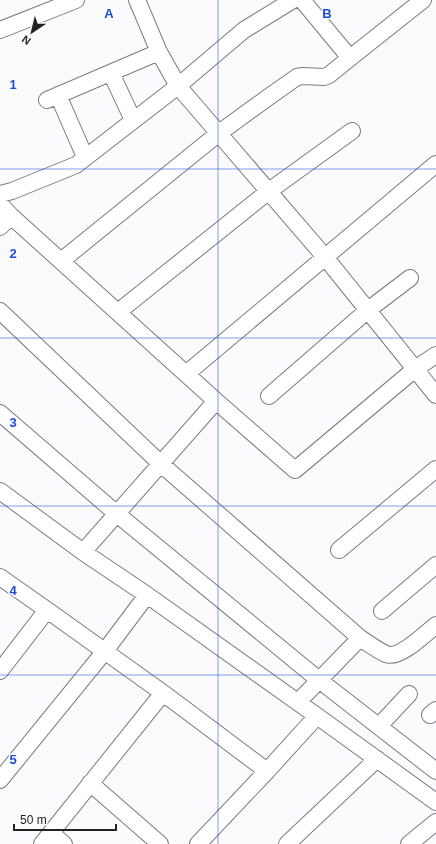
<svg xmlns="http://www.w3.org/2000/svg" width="436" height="844" viewBox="0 0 436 844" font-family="Helvetica,sans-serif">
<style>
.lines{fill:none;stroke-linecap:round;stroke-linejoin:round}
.street-casing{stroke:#797b85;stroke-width:18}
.street{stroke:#fff;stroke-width:16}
.grid{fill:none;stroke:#1d4ed8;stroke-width:1;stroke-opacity:0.55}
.grid-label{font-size:13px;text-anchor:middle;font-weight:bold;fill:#1d4ed8;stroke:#fbfbfd;stroke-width:3;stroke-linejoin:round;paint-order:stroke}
</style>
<rect width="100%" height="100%" fill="#fbfbfd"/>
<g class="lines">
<defs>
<path id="street" d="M137,0L159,52L178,86L325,257L436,395
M302,0L350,58L423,0
M0,30L76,0
M111,73L133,120
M58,95L85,157
M47,100L159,52
M0,194L12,191L76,165L178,86L244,30L293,0
M0,204L11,216L216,401L83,552
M0,227L11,216
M61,261L219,133L270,96L297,77L303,76L324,77L329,75L350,58
M0,311L161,464L360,638C368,643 377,650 386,654C399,660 426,633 436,625
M118,312L269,191L352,131
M186,374L436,164
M269,396L368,310L410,278
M216,401L295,470L415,369L436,355
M0,413L117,514L319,680L436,771
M0,491L83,552L147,595L317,716L436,802
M339,550L436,469
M0,577L47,610L0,671
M382,611L436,565
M163,693L267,771L317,716
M298,702L360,638
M430,715L436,710
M379,726L409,694
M0,780L105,651L147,595
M90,783L160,844
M51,833L64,844
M42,844L163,693L47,610
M198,844L267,771
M287,844L377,759
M409,844L436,822"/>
</defs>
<use href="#street" class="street-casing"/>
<use href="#street" class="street"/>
</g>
<path class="grid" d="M218,0V844M0,169H436M0,338H436M0,506H436M0,675H436"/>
<g class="grid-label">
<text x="109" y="18">A</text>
<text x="327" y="18">B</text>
<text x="13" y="89">1</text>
<text x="13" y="258">2</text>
<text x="13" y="427">3</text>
<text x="13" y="595">4</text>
<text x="13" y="764">5</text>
</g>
<g transform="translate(32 32) rotate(215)" stroke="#fbfbfd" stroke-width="3" paint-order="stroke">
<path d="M0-3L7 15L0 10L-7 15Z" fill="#222327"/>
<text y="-6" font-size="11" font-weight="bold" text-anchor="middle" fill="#222327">N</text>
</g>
<path d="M14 824v6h102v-6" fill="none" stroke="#222327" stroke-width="2"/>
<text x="20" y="824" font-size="12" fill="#222327" stroke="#fbfbfd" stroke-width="3" paint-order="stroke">50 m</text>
</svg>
